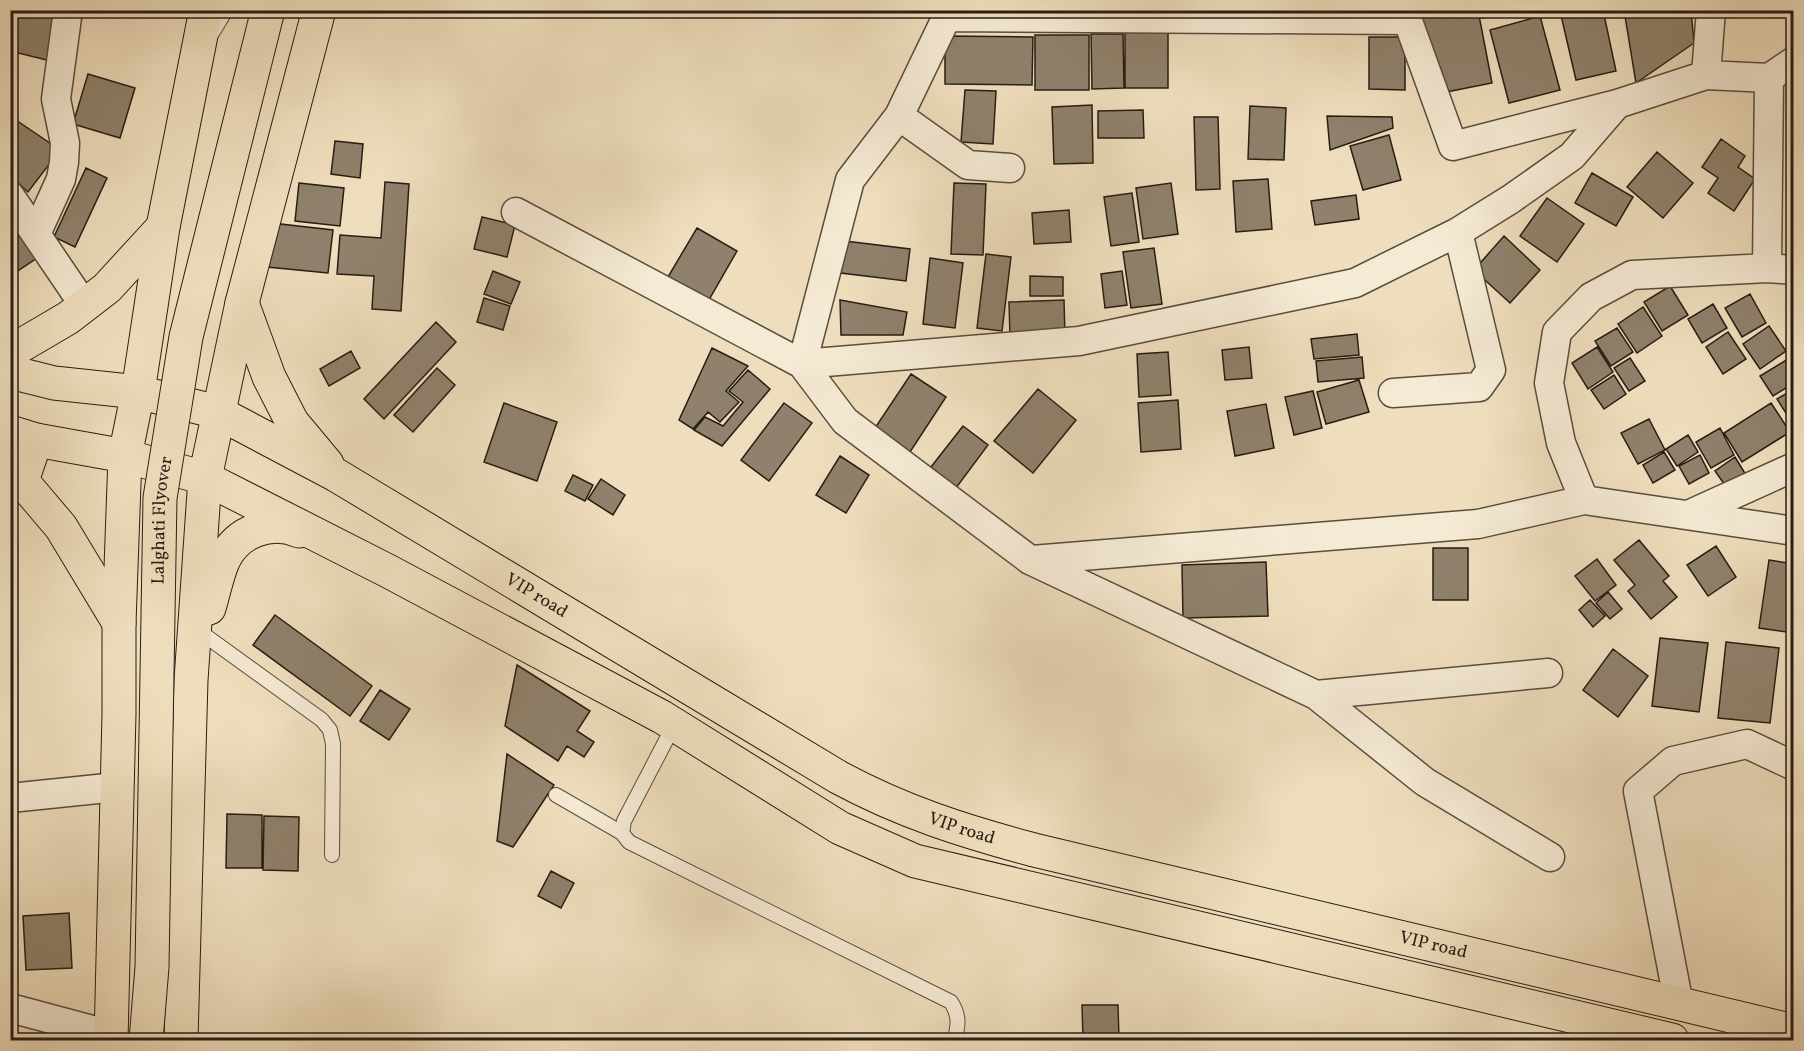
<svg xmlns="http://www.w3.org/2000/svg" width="1804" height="1051" viewBox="0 0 1804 1051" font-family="Vollkorn,serif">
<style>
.building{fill:#8f816c;stroke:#261d14;stroke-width:1.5}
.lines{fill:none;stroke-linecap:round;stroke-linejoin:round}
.lane-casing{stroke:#584d3e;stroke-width:16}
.street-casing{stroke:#584d3e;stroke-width:31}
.primary-casing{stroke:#261d14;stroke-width:35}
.lane{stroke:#f5ead4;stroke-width:14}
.street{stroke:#f5ead4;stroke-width:28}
.primary{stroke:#efdebd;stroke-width:33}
.primary-bridge-casing{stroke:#261d14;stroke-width:35;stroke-linecap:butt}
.primary-bridge{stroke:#efdebd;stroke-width:33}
.labels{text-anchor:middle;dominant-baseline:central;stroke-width:4.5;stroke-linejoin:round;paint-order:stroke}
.street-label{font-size:18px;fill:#261d14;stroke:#f5ead4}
</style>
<rect width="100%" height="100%" fill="#efdebd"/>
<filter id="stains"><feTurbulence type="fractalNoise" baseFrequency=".00333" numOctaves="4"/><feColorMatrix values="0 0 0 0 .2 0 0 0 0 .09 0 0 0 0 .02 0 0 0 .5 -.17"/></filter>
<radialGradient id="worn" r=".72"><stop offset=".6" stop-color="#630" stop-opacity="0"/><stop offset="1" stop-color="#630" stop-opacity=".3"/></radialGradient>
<path class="building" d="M10,10H63L51,61L10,51Z
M1435,10H1478L1492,83L1436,94L1420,13Z
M1481,10H1519L1483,18Z
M1603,10L1616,71L1576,80L1560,11Z
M1624,10H1691L1694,43L1636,83Z
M1540,16L1560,90L1509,103L1490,30Z
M1125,31H1168V88H1125Z
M1091,34H1123L1124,88L1092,89Z
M1035,35H1089V90H1035Z
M945,36L1033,37L1032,85L945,84Z
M1369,37H1405V90L1369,89Z
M88,74L135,88L120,138L73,124Z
M965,90L996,91L993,144L961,142Z
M1092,105L1093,163L1054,164L1052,107Z
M1250,106L1286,108L1284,160L1248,159Z
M1143,110L1144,138H1098V111Z
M10,116L60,150L28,192L10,176Z
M1327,116L1392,117L1393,128L1330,150Z
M1194,117H1218L1220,189L1196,190Z
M1389,135L1401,180L1363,190L1350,146Z
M1721,139L1745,156L1738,167L1755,179L1734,211L1708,193L1718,178L1702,167Z
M335,141L363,144L360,178L331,174Z
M1657,152L1693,183L1663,218L1627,187Z
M86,168L107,178L75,247L54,237Z
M1592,173L1633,197L1616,226L1575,203Z
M1268,179L1272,229L1236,232L1233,181Z
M385,182L409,184L401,311L372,309L374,276L337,274L340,235L381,238Z
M299,183L344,188L340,226L295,221Z
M954,183L986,184L983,255L951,254Z
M1171,183L1178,234L1143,239L1136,188Z
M1132,193L1139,242L1111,246L1104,197Z
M1356,195L1359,219L1315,225L1311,201Z
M1547,198L1584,224L1557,262L1520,236Z
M1069,210L1071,242L1034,244L1032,213Z
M482,217L515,225L507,257L474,249Z
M272,223L333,230L328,273L267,267Z
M11,224L37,258L10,276V225Z
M697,228L737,251L706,305L665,282Z
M1504,236L1540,270L1510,303L1474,270Z
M845,241L910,249L906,281L841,273Z
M1154,248L1162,304L1131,308L1123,252Z
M986,254L1011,257L1002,331L977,328Z
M930,258L963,263L955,328L923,324Z
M493,271L520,282L511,304L484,294Z
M1122,271L1127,305L1105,308L1101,274Z
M1030,276L1063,277V296H1030Z
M1670,286L1688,315L1662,331L1644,302Z
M1750,294L1766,323L1742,337L1725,308Z
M484,298L510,306L503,330L477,322Z
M840,300L907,312L903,335H841Z
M1064,300L1065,336L1010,338L1009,302Z
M1713,304L1727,328L1702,343L1688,319Z
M1643,307L1662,336L1637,353L1618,324Z
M436,322L456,342L384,419L364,399Z
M1769,326L1786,351L1760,369L1743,344Z
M1617,328L1633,352L1611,366L1595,341Z
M1728,332L1746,359L1723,374L1706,347Z
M1357,334L1359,355L1314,359L1311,339Z
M1249,347L1252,378L1225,380L1222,350Z
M1597,347L1613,372L1588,389L1572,363Z
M712,348L748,366L726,391L739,402L720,422L708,412L693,429L679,420Z
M351,351L360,368L329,386L320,369Z
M1168,352L1171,395L1139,397L1137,354Z
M1362,357L1364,378L1318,382L1316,361Z
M1630,358L1645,381L1629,391L1614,368Z
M1788,359L1794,368V383L1773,396L1760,376Z
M437,368L455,385L413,432L394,415Z
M748,370L770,389L722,446L694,430L705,417L723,426L743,402L729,391Z
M911,374L946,397L910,452L875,428Z
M1614,375L1626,394L1604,409L1591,390Z
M1359,380L1369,412L1326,424L1317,392Z
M1038,389L1076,420L1033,473L994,441Z
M1794,389V419L1791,421L1777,399Z
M1313,391L1322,428L1294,435L1285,397Z
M1178,400L1181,449L1141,452L1138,403Z
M504,403L557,422L537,481L484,462Z
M784,403L812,423L769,481L741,460Z
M1771,403L1790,432L1742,462L1724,433Z
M1266,404L1274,448L1235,456L1227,411Z
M1649,419L1665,450L1638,464L1621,433Z
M963,426L988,445L956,488L931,467Z
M1720,428L1734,455L1711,468L1696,442Z
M1688,435L1698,452L1677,466L1666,449Z
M1664,452L1675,470L1653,483L1643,465Z
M1700,455L1709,473L1689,484L1679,466Z
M840,456L869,475L846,513L816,495Z
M1735,457L1746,475L1727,488L1715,471Z
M573,475L593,485L585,501L565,491Z
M601,479L625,495L613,515L588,499Z
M1639,540L1669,576L1663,581L1677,597L1651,619L1628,591L1635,585L1614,560Z
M1716,546L1736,577L1708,596L1687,565Z
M1433,548H1468V600H1433Z
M1597,559L1616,585L1595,601L1575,576Z
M1769,560L1794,564V633L1759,628Z
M1266,562L1268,616L1183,618L1182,565Z
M1608,592L1622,609L1610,619L1596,603Z
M1590,600L1605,616L1593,627L1579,610Z
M275,615L372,686L350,716L253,645Z
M1660,638L1708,643L1699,712L1652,706Z
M1726,642L1779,648L1770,723L1718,718Z
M1613,649L1648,676L1618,717L1583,690Z
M517,665L590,711L577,731L594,742L584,757L567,746L558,761L505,726Z
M1794,673V719L1787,718Z
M380,690L410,709L389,740L360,721Z
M507,754L554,785L513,847L497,841Z
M227,814L262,815V868H226Z
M264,816L299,817L298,871L263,870Z
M551,871L574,883L561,908L538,896Z
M69,913L72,968L26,970L23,916Z
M1082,1005H1118L1119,1039H1083Z"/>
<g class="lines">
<defs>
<path id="lane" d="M212,33L226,10
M203,634L322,720L330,730L333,744L332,855
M674,725L624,821L622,833L629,842L951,1002C960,1016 958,1025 955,1040
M556,795L622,833"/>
<path id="street" d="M950,10L899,116L850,180L802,364L1079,341L1355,283L1458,232L1511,199L1572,156L1617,104L1706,75L1769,78L1794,61
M1404,10L1453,146L1617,104
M947,17L1405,20
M1706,75L1711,10
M899,116L968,165L1010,168
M10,196L84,305
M516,212L802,364L845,421L1030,560L1316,695L1425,782L1550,857
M37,232L61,179L64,162L65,143L56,99L68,10
M1767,268L1769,78
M1794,270L1767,268L1632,275L1591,297L1557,332L1549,383L1561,443L1584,500L1794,531
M1393,393L1479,387L1491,370L1458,232
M1688,515L1794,467
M1032,560L1478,524L1584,500
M1316,695L1548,673
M10,798L117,787
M1679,1005L1638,791L1673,761L1747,744L1794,766
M10,1008L111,1035"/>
<g id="primary">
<path d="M242,303L269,377L292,422L327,464"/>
<path d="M10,352L68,318L107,288L163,227"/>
<path id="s1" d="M10,372L54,383L138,392L217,412L336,475L838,777C903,812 963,831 1034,850L1794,1031"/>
<path d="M10,432L36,440L125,456L205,478L388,571L662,717L840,828L915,861L1672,1040"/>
<path d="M36,440L22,481L61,527L119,623"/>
<path d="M209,608C214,592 217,574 224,559C238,531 271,519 299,531"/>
<path d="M111,1040L119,714V623L125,456L138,392L163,227L206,10"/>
<path d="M181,1040L191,680L205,478L242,303L319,10"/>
</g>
</defs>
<use href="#lane" class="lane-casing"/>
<use href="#street" class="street-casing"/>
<use href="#primary" class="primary-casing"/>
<use href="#lane" class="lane"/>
<use href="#street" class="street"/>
<use href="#primary" class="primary"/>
<defs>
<g id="primary-bridge">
<path id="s2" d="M146,1040L152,967L160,498L186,337L268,10"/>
</g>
</defs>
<use href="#primary-bridge" class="primary-bridge-casing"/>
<use href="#primary-bridge" class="primary-bridge"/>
</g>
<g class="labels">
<g class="street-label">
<text stroke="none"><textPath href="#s2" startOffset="520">Lalghati Flyover</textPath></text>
<text stroke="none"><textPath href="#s1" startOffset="580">VIP road</textPath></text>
<text stroke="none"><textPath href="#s1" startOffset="1066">VIP road</textPath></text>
<text stroke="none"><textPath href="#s1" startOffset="1552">VIP road</textPath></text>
</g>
</g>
<rect width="1804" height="1051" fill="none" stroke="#efdebd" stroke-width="36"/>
<rect x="12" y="12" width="1780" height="1027" fill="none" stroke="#261d14" stroke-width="3"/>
<rect x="18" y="18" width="1768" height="1015" fill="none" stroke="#261d14" stroke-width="1.5"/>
<rect width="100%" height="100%" filter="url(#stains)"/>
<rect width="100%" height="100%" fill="url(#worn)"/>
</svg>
